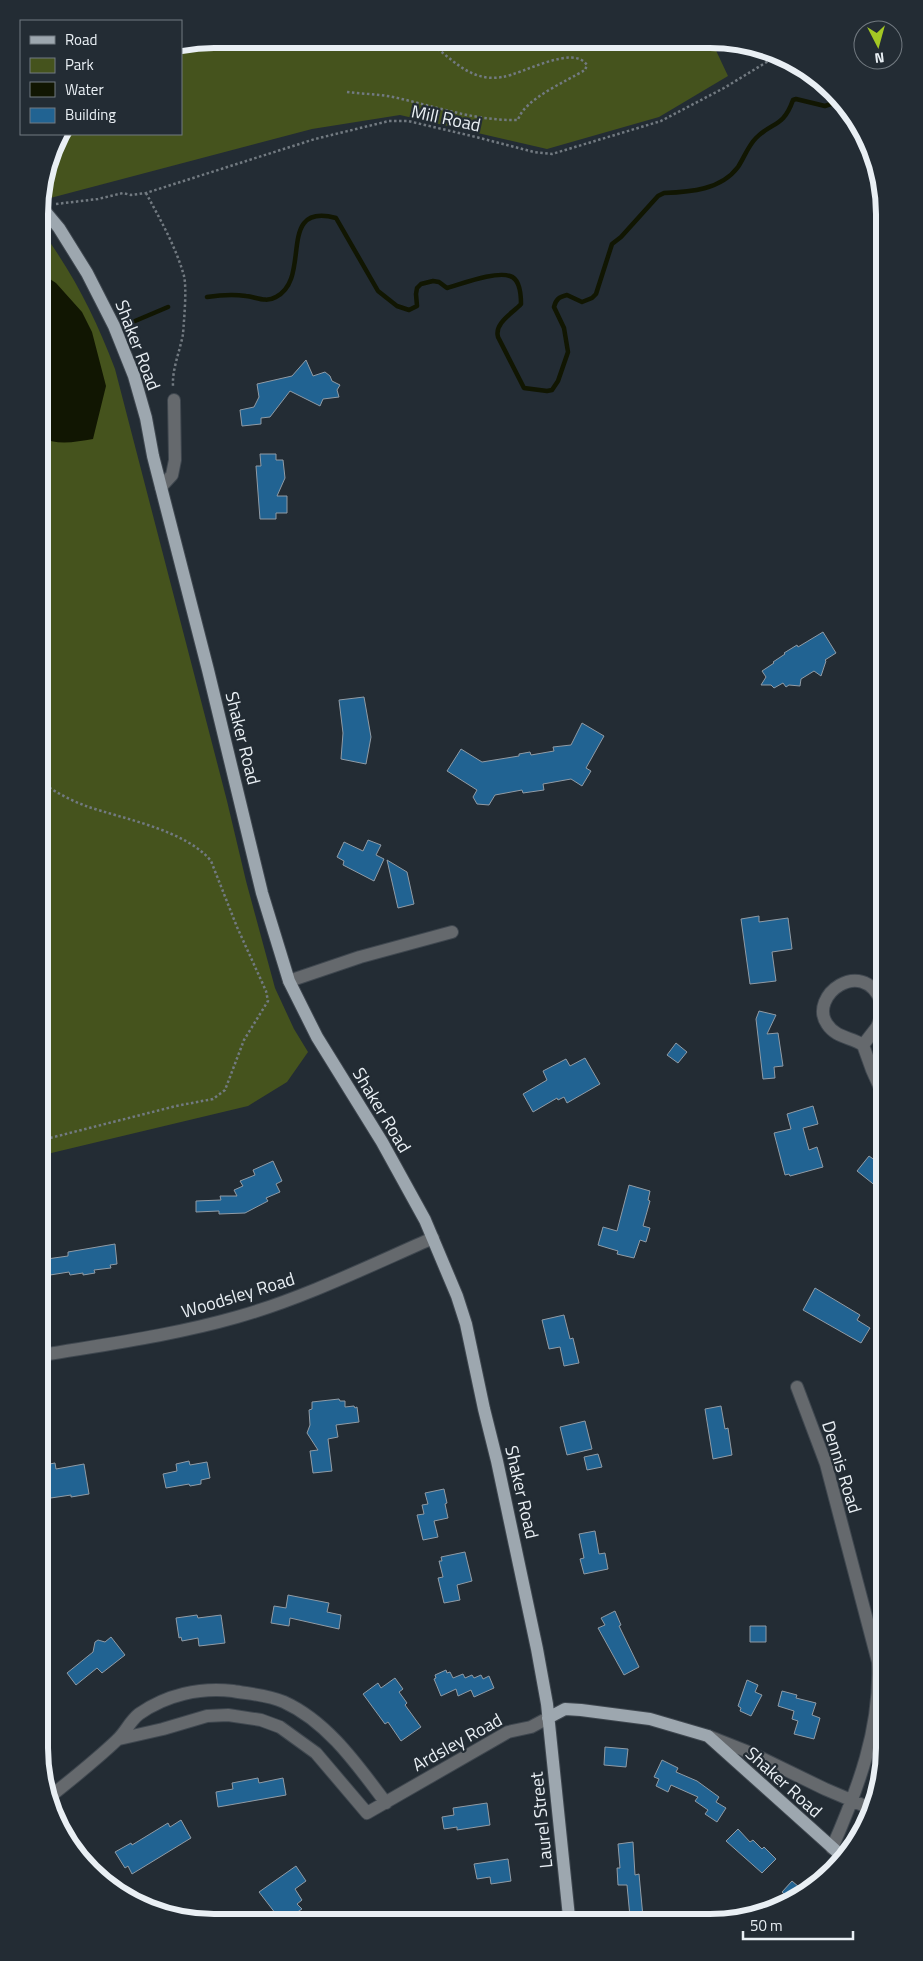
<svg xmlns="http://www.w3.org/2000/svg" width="923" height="1961" viewBox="0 0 923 1961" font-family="'Titillium Web',sans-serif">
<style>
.green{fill:#45531d}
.water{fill:#111602}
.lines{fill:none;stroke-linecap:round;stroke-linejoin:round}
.stream{stroke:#111602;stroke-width:4.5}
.building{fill:#216392;stroke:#909ba5}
.minor-casing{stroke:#3f474f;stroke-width:14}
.major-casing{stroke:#3f474f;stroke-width:14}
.path{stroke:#727a81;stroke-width:2.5;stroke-dasharray:2.5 2.5;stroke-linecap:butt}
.minor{stroke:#65696d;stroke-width:12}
.major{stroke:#9da7af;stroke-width:12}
.labels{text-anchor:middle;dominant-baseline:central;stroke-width:4.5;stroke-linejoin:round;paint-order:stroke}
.street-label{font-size:18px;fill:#e9eff4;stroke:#232c34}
.rim{fill:none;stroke:#e9eff4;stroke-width:6}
</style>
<rect width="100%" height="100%" fill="#232c34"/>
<path class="green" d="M213,39L712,42L728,76L659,117L547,149L400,115L312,129L39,201L58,134H181V45Z
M39,227C73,273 95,316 115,369L227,801L246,881L275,988L294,1029L308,1052L287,1082L248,1106L43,1155Z"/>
<path class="water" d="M39,272L56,283L82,312L92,332L106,386L93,439C75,442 57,446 40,437Z"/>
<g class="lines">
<path class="stream" d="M207,297C220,295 233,294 246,296C256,297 266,303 276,297C313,278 275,202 336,218L378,291L397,306L409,310L417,306L416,294L417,288L421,284L433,281L439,282L447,288C462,284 495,271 510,276C520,279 521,295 521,304C513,313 494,323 498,337L524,388L547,391L552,390L558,381L568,352L564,328L554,307C556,299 559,297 567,295L582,302L592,298L596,294L612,244L621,237L658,196L664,193C690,192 721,190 738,167C744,158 748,146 756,138C773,121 783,128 793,100L796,99L825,106L840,101
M135,321L168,307"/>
</g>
<path class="building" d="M306,360L313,376L325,372L330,376L332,381L340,385L337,390L339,397L323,399L320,406L290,391L270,417L261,418V424L242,426L240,410L254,407L259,397L257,384L292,376Z
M260,454H276V460H283L285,478L277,496H287V513H276V519H260L256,466H261Z
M823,632L836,653L825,660L826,661L821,676L814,671L801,679L800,686L789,685L786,687L783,683L774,688L771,685H761L766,677L762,671L774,663L773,662L785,654L784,653L797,645L798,647Z
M364,697L371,737L366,764L341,759L343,733L339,700Z
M582,723L604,736L586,768L591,771L582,786L571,779L543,784L544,790L523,793L522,790L495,795L489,805L477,804L473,797L477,790L447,771L461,749L482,762L519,756V754L530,752L531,755L554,751L553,747L571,745Z
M368,840L381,845L376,855L384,859L374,881L343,865L344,861L337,857L344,842L363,851Z
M387,860L407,872L414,904L398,908Z
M759,916V922L788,918L792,949L772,952L776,981L750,984L741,919Z
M759,1011L776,1015L767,1034L778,1033L783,1066L774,1067L775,1078L763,1079L756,1019Z
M676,1043L687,1052L678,1063L667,1055Z
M585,1058L600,1084L567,1103L564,1097L558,1100L557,1098L533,1112L523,1094L547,1080L543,1071L566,1059L570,1066Z
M813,1106L818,1124L803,1128L809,1150L817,1147L823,1167L790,1176L789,1174L785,1175L774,1133L791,1129L787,1114Z
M869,1156L882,1165V1191L857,1171Z
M273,1161L282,1181L276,1184L280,1192L266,1198L268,1201L245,1213L219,1214V1211L196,1212V1201L221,1200L220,1196H237L234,1190L243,1186L240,1181L255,1175L253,1170Z
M629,1185L650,1191L648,1200L650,1201L643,1226L650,1228L646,1242L640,1240L634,1258L617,1254L618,1251L598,1245L603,1227L617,1231Z
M115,1244L117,1264L110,1265L111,1268L94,1270L95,1273L83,1275V1273L70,1275L69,1272L50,1275L47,1259L68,1256V1252Z
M815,1288L860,1315L857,1320L870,1328L861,1343L803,1310Z
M564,1315L570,1339L573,1338L579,1363L564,1366L560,1347L549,1349L542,1320Z
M339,1399L340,1401H345V1407L354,1406L355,1408L357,1407L359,1422L336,1425L338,1437L328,1439L332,1471L313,1473L310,1451L318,1450L307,1433L310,1425L309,1410L312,1409V1402Z
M721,1406L725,1429L728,1428L732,1455L713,1459L705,1409Z
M585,1421L592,1449L567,1455L560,1427Z
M598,1454L602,1467L587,1470L584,1457Z
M189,1461L190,1465L207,1462L210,1478L201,1480V1484L190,1486L189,1484L166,1488L163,1474L177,1471L176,1464Z
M55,1463L56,1469L84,1464L89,1494L71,1497V1495L44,1499V1465Z
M444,1489L447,1503L445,1504L448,1518L434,1521L438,1537L423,1540L417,1515L424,1514L422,1505L428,1504L425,1493Z
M595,1531L599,1554L605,1553L608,1569L584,1574L580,1559L584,1558L579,1534Z
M465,1552L472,1581L457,1585L460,1600L444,1603L438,1578L443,1577L439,1561H442L441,1557Z
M288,1595L329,1603L327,1612L341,1615L339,1629L290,1618L289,1626L271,1623L274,1606L286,1608Z
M615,1611L621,1625L619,1626L639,1667L624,1675L598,1628L605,1625L601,1618Z
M197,1615L198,1618L221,1615L225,1643L199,1646L198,1638L182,1641L181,1637L179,1638L176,1618Z
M750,1626H766V1642H750Z
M111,1637L125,1655L102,1673L97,1668L76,1685L67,1673L93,1652L95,1642L98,1640L105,1642Z
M446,1670L447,1673L450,1672L453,1678L463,1674L465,1678L472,1675L474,1678L481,1675L483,1679L489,1676L494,1688L474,1697L471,1690L458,1696L456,1689L441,1696L434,1679L436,1678L435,1675Z
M395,1678L403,1689L399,1692L407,1703L405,1705L421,1727L401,1741L388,1722L385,1724L363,1694L378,1683L381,1688Z
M747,1680L758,1685L755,1692L762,1695L751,1716L740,1711L741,1708L738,1706Z
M782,1691L797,1695L796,1698L816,1703L812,1715L820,1718L814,1739L794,1734L798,1721L792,1719L794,1711L778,1706Z
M605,1747L628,1749L626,1767L604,1765Z
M662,1760L678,1768L676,1772L697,1781L719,1797L716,1802L726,1808L717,1822L705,1814L708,1810L695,1801L698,1797L671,1785L668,1792L656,1786L659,1779L654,1777Z
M258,1778L259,1783L283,1778L286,1795L218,1807L216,1792L233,1789L232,1783Z
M487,1803L490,1825L457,1830V1827L444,1829L442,1817L454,1815L453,1808Z
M181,1820L191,1838L132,1874L128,1866L125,1868L115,1852L131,1843L132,1845L168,1823L170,1827Z
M738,1829L750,1842L753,1840L762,1849L764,1847L776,1859L762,1873L726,1841Z
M633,1842L635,1875L639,1874L643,1917H630L627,1885H618L617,1868H620L618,1844Z
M508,1859L511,1881L491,1884L490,1877L477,1879L474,1864Z
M296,1866L306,1881L295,1889L302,1900L297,1904L302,1909L288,1918H279L259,1892Z
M792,1881L806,1893L791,1900L782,1892Z"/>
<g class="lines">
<defs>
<path id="minor" d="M161,487L172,475L175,460L174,400
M289,981L360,957L452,932
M881,1001C862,956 808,996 827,1024C836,1038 851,1037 863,1045L877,1027L881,1017
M863,1045L872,1070L881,1090
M43,1355C108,1344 174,1335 237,1317C304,1298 369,1266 433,1238
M797,1387L826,1464L878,1662C881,1728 858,1789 832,1848
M708,1736L751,1753L825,1789L872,1809
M119,1739L163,1729L207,1716L228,1715L261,1720L280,1727L316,1753L367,1813L508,1732L531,1727L548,1718
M47,1799C71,1780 95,1761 117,1740C126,1732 129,1722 139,1714C166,1695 200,1687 233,1691C250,1694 268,1695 284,1702C328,1722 358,1766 386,1803"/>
<path id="major" d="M39,204L59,228L87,273L114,326L134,376L146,418L153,456L208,670L262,893L289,981L317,1037L382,1142L425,1220L457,1296L466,1324L484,1409L497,1461L537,1649L547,1704L569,1917
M548,1718L565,1709L581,1710L650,1719L708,1736L844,1858"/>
</defs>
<use href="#minor" class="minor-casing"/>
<use href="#major" class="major-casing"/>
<path class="path" d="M347,92C362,94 378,94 393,97C435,106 474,121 518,120C524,99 567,81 585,70L587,65C573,44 523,74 502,77C468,83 450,55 425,40
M146,193C160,219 176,247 184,276C187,289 184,320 183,334C180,351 172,369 173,386
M56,204L98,199L123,193L131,195L146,193L315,139L389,121H408L476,137L534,152L552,154L661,121L724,88L775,57
M41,782C55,792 70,800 86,806C123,819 186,830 211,861L237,927L266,991L268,1001L244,1040L225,1090L213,1099L176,1106L42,1140"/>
<use href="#minor" class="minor"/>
<use href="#major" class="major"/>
</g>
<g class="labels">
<g class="street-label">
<text transform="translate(446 118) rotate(12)">Mill Road</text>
<text transform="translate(138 345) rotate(69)">Shaker Road</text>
<text transform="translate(243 738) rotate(76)">Shaker Road</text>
<text transform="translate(382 1110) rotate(59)">Shaker Road</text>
<text transform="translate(238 1295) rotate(-17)">Woodsley Road</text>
<text transform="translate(842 1467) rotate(73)">Dennis Road</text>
<text transform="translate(522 1492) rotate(77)">Shaker Road</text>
<text transform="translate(457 1742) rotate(-29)">Ardsley Road</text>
<text transform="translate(784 1782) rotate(42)">Shaker Road</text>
<text transform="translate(541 1820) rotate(-96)">Laurel Street</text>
</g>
</g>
<path d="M0 0H923V1961H0ZM214 48H710A166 166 0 0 1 876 214V1748A166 166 0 0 1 710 1914H214A166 166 0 0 1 48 1748V214A166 166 0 0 1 214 48Z" fill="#232c34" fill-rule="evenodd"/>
<path class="rim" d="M214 48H710A166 166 0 0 1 876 214V1748A166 166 0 0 1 710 1914H214A166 166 0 0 1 48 1748V214A166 166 0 0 1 214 48Z"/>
<rect x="20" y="20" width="162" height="115" fill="#232c34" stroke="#727a81"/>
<rect x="30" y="36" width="25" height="8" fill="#9da7af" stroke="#727a81"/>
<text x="65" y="45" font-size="15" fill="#e9eff4">Road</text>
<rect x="30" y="58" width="25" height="15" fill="#45531d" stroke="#727a81"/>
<text x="65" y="70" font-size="15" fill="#e9eff4">Park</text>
<rect x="30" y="82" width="25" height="15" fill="#111602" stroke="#727a81"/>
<text x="65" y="95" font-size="15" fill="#e9eff4">Water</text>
<rect x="30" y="108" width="25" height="15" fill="#216392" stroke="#727a81"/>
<text x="65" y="120" font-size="15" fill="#e9eff4">Building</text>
<g transform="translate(878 45) rotate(174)"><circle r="24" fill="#232c34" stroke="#727a81"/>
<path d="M0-4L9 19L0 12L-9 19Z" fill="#a4c824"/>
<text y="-8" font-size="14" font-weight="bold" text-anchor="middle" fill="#e9eff4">N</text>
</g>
<path d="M743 1931v8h110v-8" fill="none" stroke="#e9eff4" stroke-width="2.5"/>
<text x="750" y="1931" font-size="15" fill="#e9eff4" stroke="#232c34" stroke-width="4" paint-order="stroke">50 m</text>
</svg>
